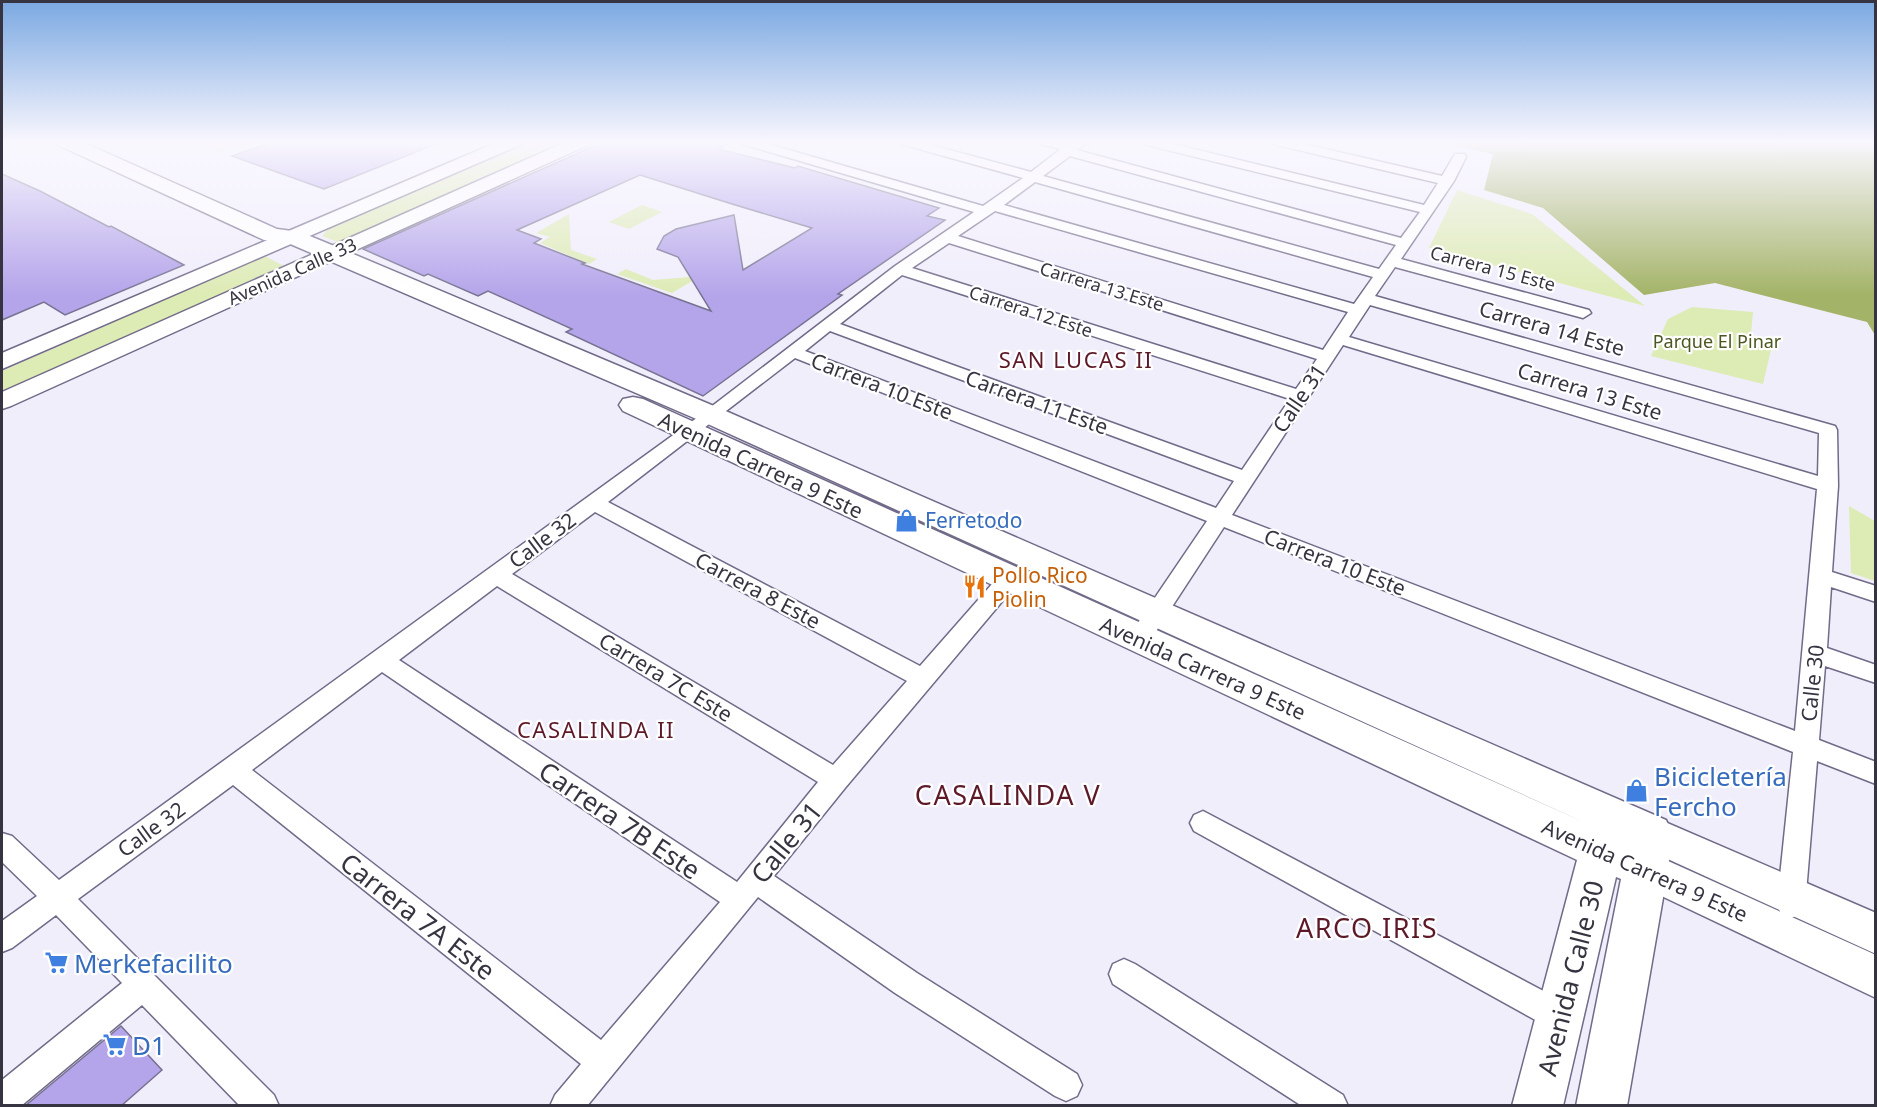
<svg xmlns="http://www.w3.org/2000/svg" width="1877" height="1107" viewBox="0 0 1877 1107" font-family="'Noto Sans',sans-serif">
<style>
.green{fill:#ddebb4}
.forest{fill:#a3b367}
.building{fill:#b4a4ea;stroke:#787291;stroke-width:1.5;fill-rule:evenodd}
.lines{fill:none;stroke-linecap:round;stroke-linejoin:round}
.street-casing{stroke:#716a88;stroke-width:3}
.secondary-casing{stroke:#716a88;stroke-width:3}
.primary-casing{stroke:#716a88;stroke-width:3}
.street{fill:#fff;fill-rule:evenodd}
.secondary{fill:#fff;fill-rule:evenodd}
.primary{fill:#fff;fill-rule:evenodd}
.labels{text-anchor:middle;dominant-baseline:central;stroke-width:4.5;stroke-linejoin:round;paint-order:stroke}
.far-street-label{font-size:18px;fill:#373441;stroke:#fff}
.far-park-label{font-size:18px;fill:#4c5720;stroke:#fff}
.street-label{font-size:21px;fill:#373441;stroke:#fff}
.shop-label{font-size:21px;fill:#366cbe;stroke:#fff;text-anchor:start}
.food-label{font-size:21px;fill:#c56008;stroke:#fff;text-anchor:start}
.neighbourhood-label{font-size:22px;letter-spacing:1.5px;fill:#5e1929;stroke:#fff}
.near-shop-label{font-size:26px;fill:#366cbe;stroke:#fff;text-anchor:start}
.near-street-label{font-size:26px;fill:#373441;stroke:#fff}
.near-neighbourhood-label{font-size:27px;letter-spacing:1.5px;fill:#5e1929;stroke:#fff}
</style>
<rect width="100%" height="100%" fill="#f1eefc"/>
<path class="green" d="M195,141H253L221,152Z
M524,141H567L340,243L322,236L332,225Z
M1457,190L1532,214L1645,306L1429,248Z
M642,205L662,212L629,229L609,222Z
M569,214L571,250L597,259L589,264L540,243L550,237L536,233Z
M265,256L286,267L2,394V371Z
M626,269L653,280L751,272L694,280L672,293L617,274Z
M1692,307L1753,312L1750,345L1771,350L1763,384L1651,356L1668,319Z
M1849,506L1875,521V581L1851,573Z"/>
<path class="forest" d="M1436,141H1875V335L1867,322L1715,283L1644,295L1543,208L1484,190L1493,154Z"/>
<path class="building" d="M276,141H441V142L324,189L232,156Z
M605,141H733L718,149L795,168L798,166L939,208L927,216L945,220L838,294L842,295L703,396L566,332L572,329L488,291L478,296L428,274L424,276L363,249ZM640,175L732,204L812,228L743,270L734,215L676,229L664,236L657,249L678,257L711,311L582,264L585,263L534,243L541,239L517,230Z
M2,174L40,191L109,227L111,226L184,265L65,315L44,302L2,320Z
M121,1026L162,1070L121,1106H25Z"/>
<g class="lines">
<defs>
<path id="street" d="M740,141H758L983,206L1023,178L901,144L899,141H917L1031,172L1061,149L1040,144L1038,141H1057L1070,144L1075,141H1088L1077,150L1401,238L1420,212L1143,144L1141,141H1161L1424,205L1438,183L1273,144L1271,141H1291L1442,176L1455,154H1465L1466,157L1454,181L1401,259L1589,310L1591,313L1583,318L1395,267L1375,296L1835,426L1837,430L1838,486L1832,572L1876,586V602L1831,587L1827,648L1876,665V683L1825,666L1819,740L1876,762V784L1817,761L1805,905L1801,914L1791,918L1781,914L1777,905L1793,752L1224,527L1147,645L1139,648L1131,645L1128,639L1131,633L1207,521L795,358L608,502L920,666L1000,575L1008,572L1016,575L1019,580L1016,585L845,788L774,876L917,973L1077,1074L1082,1085L1077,1096L1066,1101L1055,1096L895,993L758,897L587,1106H550L555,1095L581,1064L233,785L78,899L274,1095L279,1106H240L142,1005L21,1106H2V1080L122,983L56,915L12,948L2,952V921L37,896L2,862V833L12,836L59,880L694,420L895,266L974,212L742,144ZM1070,156L1396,245L1379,269L1043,176ZM1035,182L1373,277L1354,304L1004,205ZM995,211L1348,312L1323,350L958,236ZM949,243L1317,359L1296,389L912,268ZM902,275L1290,399L1242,470L840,324ZM1370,305L1819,433L1818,476L1349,337ZM830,331L1234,481L1216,508L805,351ZM1343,345L1817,489L1795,731L1232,515ZM595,512L907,681L833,765L512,574ZM497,586L818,782L737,882L399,660ZM382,672L720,902L601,1040L252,770Z
M1203,811L1570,1005L1574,1016L1570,1027L1559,1031L1548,1027L1194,831L1190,823L1194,815Z
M1124,959L1135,964L1343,1095L1348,1106H1302L1113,984L1109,974L1113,964Z"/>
<path id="secondary" d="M500,141H523L520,145L2,369V353Z
M568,141H591L588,145L11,406L2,409V392Z
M1651,816L1876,913V954L1637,845L1632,833L1637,821Z
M1646,851L1876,955V998L1632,882L1626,869L1632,856Z"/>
<path id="primary" d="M55,141H80L277,229L300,232L339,248L721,409L1666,820L1672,833L1668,869L1627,1106H1576L1621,879L1616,877L1563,1106H1512L1577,860L623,411L619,405L623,399L633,397L643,399L1588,824L701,421L288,243L264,240L58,145Z"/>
</defs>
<use href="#street" class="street-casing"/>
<use href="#secondary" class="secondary-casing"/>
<use href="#primary" class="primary-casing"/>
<use href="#street" class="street"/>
<use href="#secondary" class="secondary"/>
<use href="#primary" class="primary"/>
</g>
<linearGradient id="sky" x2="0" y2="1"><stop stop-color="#7aa8e1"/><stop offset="0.48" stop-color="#f9f7fe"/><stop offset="1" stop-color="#f9f7fe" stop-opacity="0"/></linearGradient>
<rect width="1877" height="296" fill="url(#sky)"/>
<defs>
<symbol id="shop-bare" viewBox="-9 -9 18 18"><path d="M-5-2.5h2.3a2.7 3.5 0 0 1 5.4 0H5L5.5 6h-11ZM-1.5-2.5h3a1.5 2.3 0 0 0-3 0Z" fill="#3f7fe0" stroke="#fff" stroke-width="2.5" paint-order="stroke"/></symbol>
<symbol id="restaurant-bare" viewBox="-9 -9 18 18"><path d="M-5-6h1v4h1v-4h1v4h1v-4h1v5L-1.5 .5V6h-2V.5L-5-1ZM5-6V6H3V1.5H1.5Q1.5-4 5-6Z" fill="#e8710a" stroke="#fff" stroke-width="2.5" paint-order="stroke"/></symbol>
<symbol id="supermarket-bare" viewBox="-9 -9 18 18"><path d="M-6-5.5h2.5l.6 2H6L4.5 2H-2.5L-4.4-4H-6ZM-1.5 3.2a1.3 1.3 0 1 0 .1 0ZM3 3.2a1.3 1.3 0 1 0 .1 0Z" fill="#3f7fe0" stroke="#fff" stroke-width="2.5" paint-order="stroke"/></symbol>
</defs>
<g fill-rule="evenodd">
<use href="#shop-bare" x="890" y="504" width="33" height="33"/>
<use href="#restaurant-bare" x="958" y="570" width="33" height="33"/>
<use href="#shop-bare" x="1620" y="774" width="33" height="33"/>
<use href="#supermarket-bare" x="40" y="946" width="33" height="33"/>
<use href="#supermarket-bare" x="98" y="1028" width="33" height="33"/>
</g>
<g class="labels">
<g class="far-street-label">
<text transform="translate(1493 268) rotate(15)">Carrera 15 Este</text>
<text transform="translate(292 271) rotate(-24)">Avenida Calle 33</text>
<text transform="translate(1102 286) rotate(17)">Carrera 13 Este</text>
<text transform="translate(1031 311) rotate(18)">Carrera 12 Este</text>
</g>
<g class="far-park-label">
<text x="1717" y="341">Parque El Pinar</text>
</g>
<g class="street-label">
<text transform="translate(1552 328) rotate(16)">Carrera 14 Este</text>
<text transform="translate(882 386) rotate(21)">Carrera 10 Este</text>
<text transform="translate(1590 391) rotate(17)">Carrera 13 Este</text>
<text transform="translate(1299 398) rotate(-56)">Calle 31</text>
<text transform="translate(1037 402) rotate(20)">Carrera 11 Este</text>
<text transform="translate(761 465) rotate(25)">Avenida Carrera 9 Este</text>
<text transform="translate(542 540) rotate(-37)">Calle 32</text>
<text transform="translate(1335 562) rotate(21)">Carrera 10 Este</text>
<text transform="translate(758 590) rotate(28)">Carrera 8 Este</text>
<text transform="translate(1203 668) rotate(24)">Avenida Carrera 9 Este</text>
<text transform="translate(666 677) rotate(31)">Carrera 7C Este</text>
<text transform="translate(1812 683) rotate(-84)">Calle 30</text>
<text transform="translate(151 829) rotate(-36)">Calle 32</text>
<text transform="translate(1645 870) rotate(24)">Avenida Carrera 9 Este</text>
</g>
<g class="shop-label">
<text x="925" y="520">Ferretodo</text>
</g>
<g class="food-label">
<text x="992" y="575">Pollo Rico<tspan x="992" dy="24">Piolin</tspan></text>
</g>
<g class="neighbourhood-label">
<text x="1076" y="359">SAN LUCAS II</text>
<text x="596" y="729">CASALINDA II</text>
</g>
<g class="near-shop-label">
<text x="1654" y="776">Bicicletería<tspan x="1654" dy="30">Fercho</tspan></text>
<text x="74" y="963">Merkefacilito</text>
<text x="132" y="1045">D1</text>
</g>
<g class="near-street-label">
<text transform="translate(620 820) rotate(34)">Carrera 7B Este</text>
<text transform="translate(786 842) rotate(-51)">Calle 31</text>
<text transform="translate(418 916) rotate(38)">Carrera 7A Este</text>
<text transform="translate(1570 978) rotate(-76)">Avenida Calle 30</text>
</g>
<g class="near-neighbourhood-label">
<text x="1008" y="794">CASALINDA V</text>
<text x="1367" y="927">ARCO IRIS</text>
</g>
</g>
<rect width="1877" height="1107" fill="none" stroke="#373441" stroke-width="6"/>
</svg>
